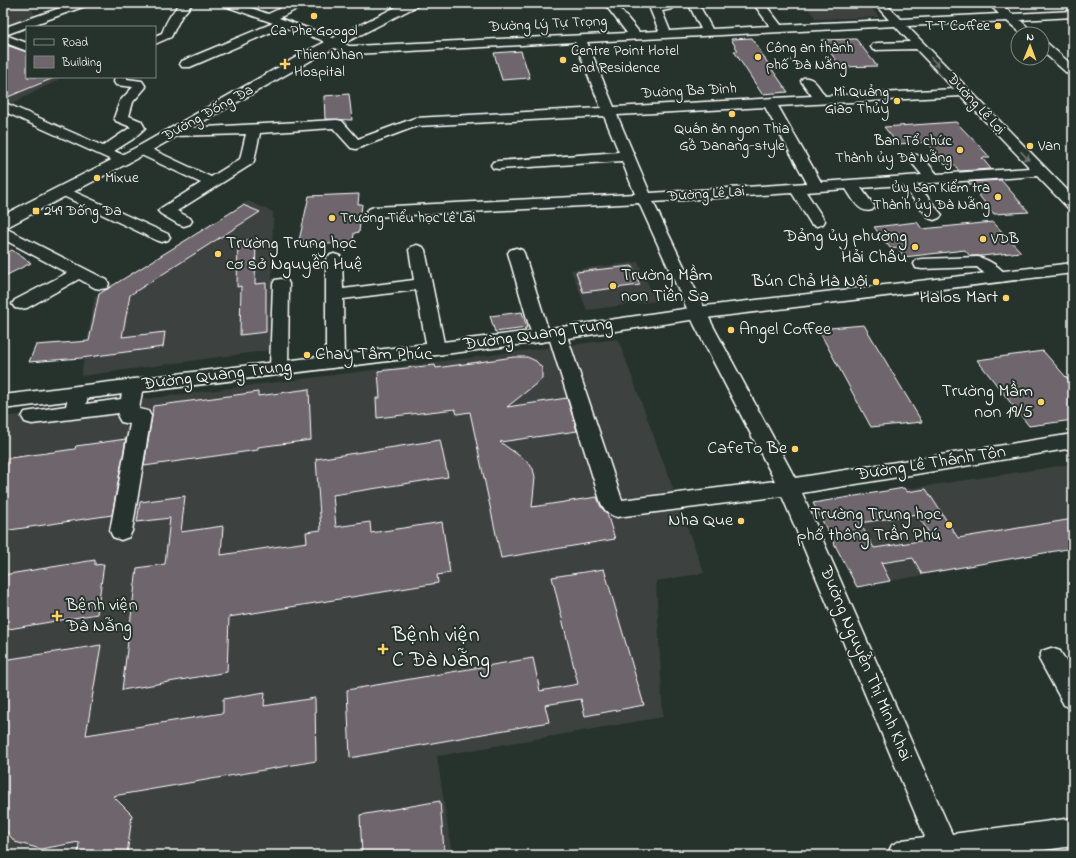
<svg xmlns="http://www.w3.org/2000/svg" width="1076" height="858" viewBox="0 0 1076 858" font-family="'Indie Flower',sans-serif">
<style>
.built{fill:#3c4240}
.building{fill:#6e656d;stroke:#fff;fill-rule:evenodd}
.lines{fill:none;stroke-linecap:round;stroke-linejoin:round}
.minor-casing{stroke:#fff;stroke-width:3}
.major-casing{stroke:#fff;stroke-width:3}
.minor{fill:#26332d;fill-rule:evenodd}
.major{fill:#26332d;fill-rule:evenodd}
.oneway{stroke:#727a76}
.poi-dot{fill:#ffd166;stroke:#26332d;stroke-width:1.5}
.labels{text-anchor:middle;dominant-baseline:central;stroke-width:4;stroke-linejoin:round;paint-order:stroke}
.far-street-label{font-size:15px;fill:#fff;stroke:#26332d}
.far-poi-label{font-size:15px;fill:#fff;stroke:#26332d;text-anchor:start}
.poi-label{font-size:18px;fill:#fff;stroke:#26332d;text-anchor:end}
.street-label{font-size:18px;fill:#fff;stroke:#26332d}
.near-poi-label{font-size:22px;fill:#fff;stroke:#26332d;text-anchor:start}
</style>
<rect width="100%" height="100%" fill="#26332d"/>
<filter id="ink" filterUnits="userSpaceOnUse"><feTurbulence type="fractalNoise" baseFrequency=".025" numOctaves="2"/><feDisplacementMap in="SourceGraphic" scale="8" xChannelSelector="R" yChannelSelector="G"/><feConvolveMatrix kernelMatrix="1 2 1 2 8 2 1 2 1" color-interpolation-filters="sRGB"/></filter>
<g filter="url(#ink)">
<path class="built" d="M3,3H44L31,6L36,19L3,30Z
M804,3H867L879,17L816,19Z
M3,40L27,49V77H61L56,81L11,104L3,100Z
M248,201L273,212L271,350L81,376L95,296Z
M638,262L656,301L587,310L571,270Z
M618,339L704,573L656,581L663,717L437,756L452,855H3V417Z
M1073,464V548L857,587L813,503Z"/>
<path class="building" d="M752,38L769,65L788,92L762,94L734,51H738L731,39Z
M856,39L877,66L841,67L821,40Z
M3,44L27,52V77H56L3,99Z
M521,51L530,78L502,80L494,53Z
M349,94L352,120L325,119L324,96Z
M956,122L986,153L990,158H982L991,169L959,171L954,164L946,165L927,142L898,144L884,127Z
M1001,180L1029,212L994,214L968,182Z
M359,194L358,204H362L359,232L354,233L353,243L298,245L309,196Z
M243,205L260,212L130,295L122,337L165,332L163,347L81,358L29,362L36,345L89,341L99,294Z
M917,222L922,229L993,222L1021,252L981,256H970L965,250L904,257L898,248L891,249L874,227Z
M256,239L255,284L266,283V332L240,335L241,286L237,287L238,241Z
M12,250L31,263L3,277V255Z
M632,266L640,285L583,292L576,272Z
M522,312L527,328L495,332L490,316Z
M864,325L922,422L871,427L818,329Z
M1043,351L1073,385V420L1029,426L977,360Z
M514,357H527L536,361L542,368V379L507,407L567,398L577,431L500,442L528,462L533,469L535,477L532,507L597,497L601,507L607,514L615,539L501,558L470,412L457,414L455,409L377,418L376,398H380L378,371L435,365L436,368Z
M309,389L311,440L258,447V450L144,466L152,416L153,406L258,392V396Z
M126,439L112,515L3,531V459L75,449L76,446Z
M440,440L448,477L333,495L336,527L370,522L371,533L442,522L450,573L437,575L438,583L229,617L227,672L122,690L137,568L165,564L170,518L137,522L140,502L185,496L181,532L223,526L221,555L307,542L306,532L321,530L316,459Z
M904,488L907,492L926,489L958,538L1073,519V548L922,574L913,558L881,563L890,581L857,587L813,503ZM917,514L933,539L874,548L860,523Z
M95,560V565L104,564L97,614L3,630V575Z
M604,569L644,705L585,716L581,699L545,705L549,722L350,758L347,690L533,658L540,691L578,684L552,577Z
M101,645L86,735L223,713V699L265,692L264,706L315,698L316,761L113,796L132,815L127,855H78L79,842L41,849L15,842L3,827V769L6,757L3,756V660Z
M440,801L444,850L416,855H362L360,815Z"/>
<g class="lines">
<defs>
<path id="minor" d="M74,3H89L88,5L5,35L27,43V51L3,42V28Z
M193,3L181,17L171,37L155,44V36L162,33C166,22 172,11 181,3Z
M221,3H237L268,14L292,3H306L305,5L279,18L327,35L349,46H354L627,33L604,3H615L639,32L659,31L650,9L652,7L668,4L674,7L672,9L662,11L670,31L701,29L688,3H698L712,29L770,26L753,3H764L781,25L889,20L874,3H885L901,19L999,14L988,3H1000L1012,14L1073,11V17L1020,20L1035,34H1022L1007,21L907,26L1073,196V210L1068,208L1037,176L917,184L942,215L939,218L934,220L929,218L902,185L861,188L875,207L872,210C859,214 853,199 846,189L806,192L825,221L823,224L817,226L811,224L792,193L653,202L712,324L795,478L1073,434V448L802,493L952,834L1073,818V846L1009,855H887L892,845L902,840L925,837L782,496L617,517C609,515 605,511 601,503L549,337L547,340L541,342L535,340L532,336L508,253L510,250L516,248L522,250L524,253L549,332L551,329L557,327L563,329L566,333L622,500L775,481L694,324L639,203L374,217L369,215L366,212L369,209L374,207L635,194L622,161L498,169L493,168L491,165L493,162L498,161L619,152L604,116L417,126L356,149L351,148L333,128L260,133L254,161L252,164L177,211L190,218L192,221L190,224L184,226L178,224L161,214L158,211L161,208L201,183L137,153L135,150L137,147L142,146L147,147L211,177L240,159L246,134L173,136L168,135L166,132L168,129L337,120L342,121L358,139L415,118L601,108L575,42L354,54L342,52L319,39L283,27L190,67H182L180,64L182,61L273,23L222,5ZM895,26L910,42L877,43L873,44L871,47L873,50L916,49L954,89L825,96C819,88 814,76 803,78L801,81L812,96L614,107L587,42ZM961,96L1030,168L937,174C929,166 922,152 910,155L908,158L922,175L821,182L778,106ZM765,107L807,183L650,193L617,115Z
M1042,41L1046,42L1073,66V76L1069,75L1042,51Z
M115,77H127V79L142,81L146,87L133,102L129,116L141,121L145,128L133,139L114,151L128,157L130,160L128,163L123,164L118,163L3,111V102L103,146L131,127L116,121L114,118L120,101L133,87L116,85L114,82Z
M64,187L168,234L170,237L168,240L162,242L156,240L59,194L57,191L59,188Z
M3,228L9,230L107,280L109,284L107,288L101,289L95,288L79,279L27,308L21,309L15,308L12,304L15,300L67,273L3,239Z
M417,245L423,247L425,250L445,348L442,352L436,354L430,352L427,348L416,290L343,299L344,361L342,365L335,367L328,365L326,361V259L328,256L334,254L340,256L342,259L343,289L414,280L409,250L411,247Z
M978,257C989,260 1001,267 1007,277L1005,281C993,284 986,274 977,267L922,269L916,268L914,264L916,260L922,259Z
M281,279L287,280L289,284L288,368L286,372L279,374L272,372L270,368L273,284L275,280Z
M133,379L140,381L143,386L139,409L148,411L151,416L132,531L129,537L121,540L113,537L110,531L130,424L121,422L118,417L119,413L32,424L25,422L22,417L25,412L66,406L69,393L72,388L79,386L86,388L89,393L86,404L121,399L123,386L126,381Z
M1051,648L1060,651L1073,673V709L1064,705L1039,659L1042,651Z"/>
<path id="major" d="M404,3H419L417,6L319,56L147,153L9,226L3,227V215L137,147L309,50Z
M1073,263V273L697,319L541,342L3,409V395L541,330L697,307Z"/>
</defs>
<use href="#minor" class="minor-casing"/>
<use href="#major" class="major-casing"/>
<use href="#minor" class="minor"/>
<use href="#major" class="major"/>
</g>
<defs><path id="oneway-shaft" d="M-6 0H5M1.5-3L5.5 0L1.5 3" fill="none" stroke-width="1.6" stroke-linecap="round" stroke-linejoin="round"/></defs>
<g class="oneway">
<use href="#oneway-shaft" transform="translate(935 62) rotate(46)"/>
<use href="#oneway-shaft" transform="translate(1025 156) rotate(47)"/>
</g>
</g>
<g class="poi-dot">
<circle cx="314" cy="16" r="4"/>
<circle cx="998" cy="26" r="4"/>
<circle cx="758" cy="57" r="4"/>
<circle cx="563" cy="60" r="4"/>
<path d="M283 58h4v4h4v4h-4v4h-4v-4h-4v-4h4z"/>
<circle cx="897" cy="101" r="4"/>
<circle cx="732" cy="114" r="4"/>
<circle cx="1030" cy="146" r="4"/>
<circle cx="960" cy="150" r="4"/>
<circle cx="97" cy="178" r="4"/>
<circle cx="998" cy="197" r="4"/>
<rect x="32" y="207" width="8" height="8" rx="2"/>
<circle cx="332" cy="218" r="4"/>
<circle cx="983" cy="239" r="4"/>
<circle cx="915" cy="247" r="4"/>
<circle cx="218" cy="254" r="4"/>
<circle cx="876" cy="282" r="4"/>
<circle cx="613" cy="286" r="4"/>
<circle cx="1006" cy="298" r="4"/>
<circle cx="731" cy="330" r="4"/>
<circle cx="307" cy="355" r="4"/>
<circle cx="1041" cy="402" r="4"/>
<circle cx="795" cy="449" r="4"/>
<circle cx="741" cy="521" r="4"/>
<circle cx="949" cy="525" r="4"/>
<path d="M55 610h4v4h4v4h-4v4h-4v-4h-4v-4h4z"/>
<path d="M381 643h4v4h4v4h-4v4h-4v-4h-4v-4h4z"/>
</g>
<g class="labels">
<g class="far-street-label">
<text transform="translate(548 24) rotate(-3)">Đường Lý Tự Trọng</text>
<text transform="translate(689 91) rotate(-3)">Đường Ba Đình</text>
<text transform="translate(976 104) rotate(47)">Đường Lê Lợi</text>
<text transform="translate(208 113) rotate(-29)">Đường Đống Đa</text>
<text transform="translate(706 194) rotate(-4)">Đường Lê Lai</text>
</g>
<g class="far-poi-label">
<text x="990" y="26" text-anchor="end">T T Coffee</text>
<text x="314" y="31" text-anchor="middle">Ca Phe Googol</text>
<text x="766" y="48">Công an thành<tspan x="766" dy="17">phố Đà Nẵng</tspan></text>
<text x="571" y="51">Centre Point Hotel<tspan x="571" dy="17">and Residence</tspan></text>
<text x="294" y="55">Thien Nhan<tspan x="294" dy="17">Hospital</tspan></text>
<text x="889" y="92" text-anchor="end">Mì Quảng<tspan x="889" dy="17">Giao Thủy</tspan></text>
<text x="732" y="129" text-anchor="middle">Quán ăn ngon Thìa<tspan x="732" dy="17">Gỗ Danang-style</tspan></text>
<text x="952" y="141" text-anchor="end">Ban Tổ chức<tspan x="952" dy="17">Thành ủy Đà Nẵng</tspan></text>
<text x="1038" y="146">Van</text>
<text x="105" y="178">Mixue</text>
<text x="990" y="188" text-anchor="end">Ủy ban Kiểm tra<tspan x="990" dy="17">Thành ủy Đà Nẵng</tspan></text>
<text x="44" y="211">249 Đống Đa</text>
<text x="340" y="218">Trường Tiểu học Lê Lai</text>
<text x="991" y="239">VDB</text>
</g>
<g class="poi-label">
<text x="907" y="237">Đảng ủy phường<tspan x="907" dy="21">Hải Châu</tspan></text>
<text x="226" y="244" text-anchor="start">Trường Trung học<tspan x="226" dy="21">cơ sở Nguyễn Huệ</tspan></text>
<text x="621" y="276" text-anchor="start">Trường Mầm<tspan x="621" dy="21">non Tiên Sa</tspan></text>
<text x="868" y="282">Bún Chả Hà Nội</text>
<text x="998" y="298">Halos Mart</text>
<text x="739" y="330" text-anchor="start">Angel Coffee</text>
<text x="315" y="355" text-anchor="start">Chay Tâm Phúc</text>
<text x="1033" y="392">Trường Mầm<tspan x="1033" dy="21">non 19/5</tspan></text>
<text x="787" y="449">CafeTo Be</text>
<text x="941" y="515">Trường Trung học<tspan x="941" dy="21">phổ thông Trần Phú</tspan></text>
<text x="733" y="521">Nha Que</text>
<text x="66" y="606" text-anchor="start">Bệnh viện<tspan x="66" dy="21">Đà Nẵng</tspan></text>
</g>
<g class="street-label">
<text transform="translate(538 335) rotate(-8)">Đường Quang Trung</text>
<text transform="translate(217 376) rotate(-7)">Đường Quang Trung</text>
<text transform="translate(931 464) rotate(-9)">Đường Lê Thánh Tôn</text>
<text transform="translate(865 664) rotate(67)">Đường Nguyễn Thị Minh Khai</text>
</g>
<g class="near-poi-label">
<text x="392" y="636">Bệnh viện<tspan x="392" dy="25">C Đà Nẵng</tspan></text>
</g>
</g>
<rect width="1076" height="858" fill="none" stroke="#26332d" stroke-width="16"/>
<rect x="8" y="8" width="1060" height="842" fill="none" stroke="#fff" stroke-width="1.5" filter="url(#ink)"/>
<rect x="26" y="26" width="130" height="52" fill="#26332d" stroke="#7d8581"/>
<rect x="34" y="39" width="20" height="6" fill="#26332d" stroke="#7d8581"/>
<text x="62" y="46" font-size="12" fill="#ffffff">Road</text>
<rect x="34" y="56" width="20" height="12" fill="#6e656d" stroke="#7d8581"/>
<text x="62" y="66" font-size="12" fill="#ffffff">Building</text>
<g transform="translate(1030 46) rotate(1)"><circle r="19" fill="#26332d" stroke="#7d8581"/>
<path d="M0-3L7 15L0 10L-7 15Z" fill="#ffd166"/>
<text y="-6" font-size="11" font-weight="bold" text-anchor="middle" fill="#ffffff">N</text>
</g>
</svg>
